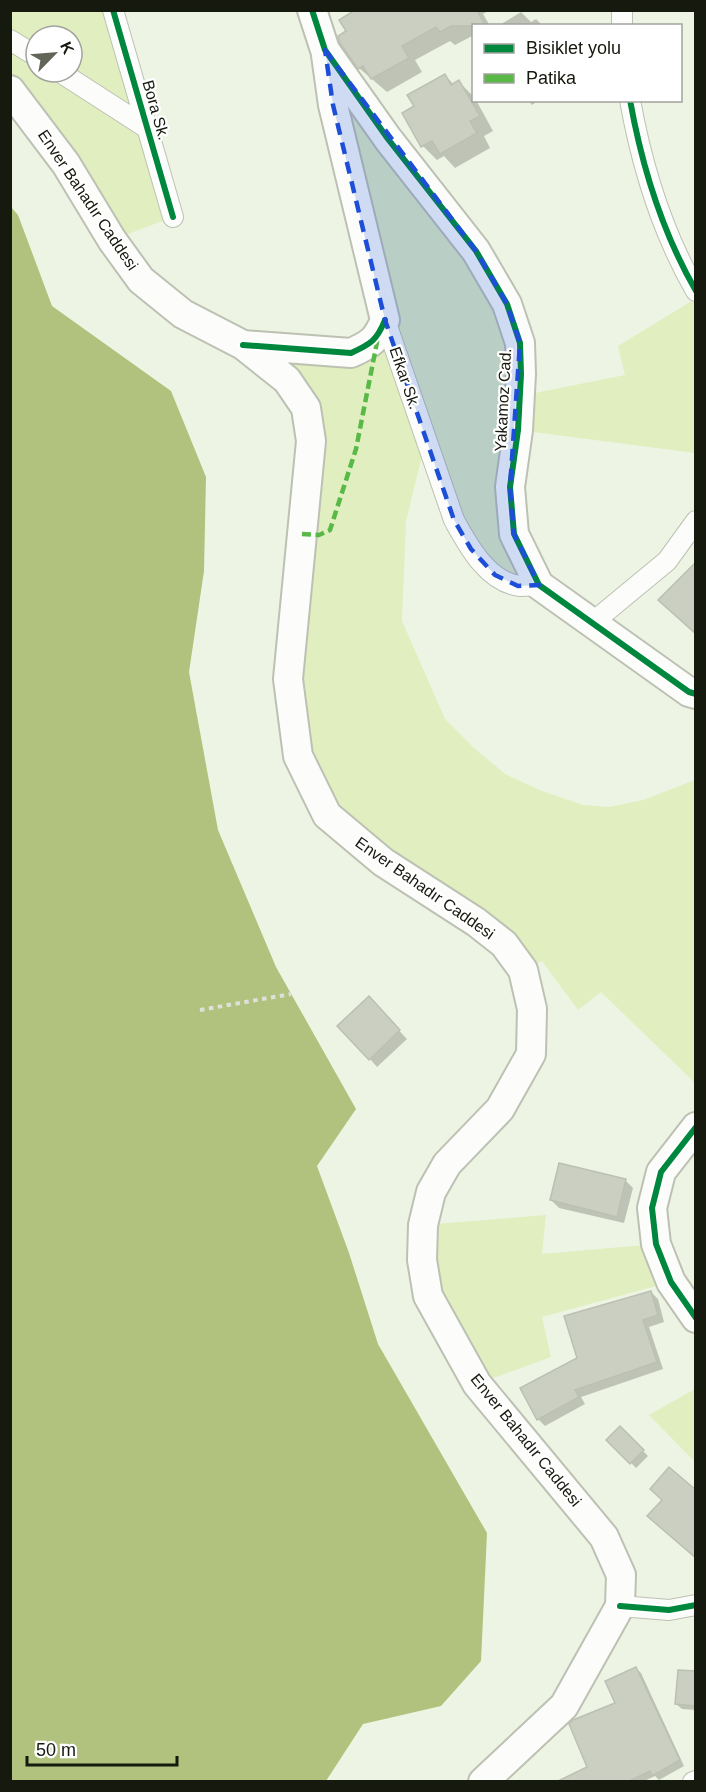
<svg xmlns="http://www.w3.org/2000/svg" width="706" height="1792" viewBox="0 0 706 1792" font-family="Helvetica,sans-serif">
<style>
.green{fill:#e0eec0;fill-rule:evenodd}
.water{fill:#b0c27d}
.shadow{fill:#0003}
.building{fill:#cacfc1;stroke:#bbc0b3;stroke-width:1.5}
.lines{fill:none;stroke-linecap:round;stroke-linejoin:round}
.street-casing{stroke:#bcc1b3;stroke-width:22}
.secondary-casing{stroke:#bcc1b3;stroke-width:32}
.path{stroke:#dfe0da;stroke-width:4;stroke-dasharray:4.5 4.5;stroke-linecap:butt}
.street{stroke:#fcfdfb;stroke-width:20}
.secondary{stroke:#fcfdfb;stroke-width:28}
.quiet{stroke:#58b947;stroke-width:4.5;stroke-dasharray:9 4.5;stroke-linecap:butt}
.cycleway-casing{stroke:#fff;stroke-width:10}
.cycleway{stroke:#00873e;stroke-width:6}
.marked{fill:#1d4ed8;fill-opacity:0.2;stroke:#1d4ed8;stroke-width:4.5;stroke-dasharray:12 8;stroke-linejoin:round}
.labels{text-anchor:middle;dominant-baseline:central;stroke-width:4.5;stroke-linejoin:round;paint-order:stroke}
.street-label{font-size:16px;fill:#16190e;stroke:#fff}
</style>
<rect width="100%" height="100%" fill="#eef4e3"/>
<path class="green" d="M11,11H113L173,217L112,240L11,90ZM36,36H72V72H36Z
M325,50L507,304L520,396L625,375L618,346L695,299V453L518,430L510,487L539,585L518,586L471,549L426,440L406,521L402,621L445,719L474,748L505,774L542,791L583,805L609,807L643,800L695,780V1083L601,992L578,1010L542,961L523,970L383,862L298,756L306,408L243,346L378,337Z
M546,1215L542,1254L656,1244L671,1282L542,1317L551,1357L477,1384L447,1331L423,1225Z
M695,1389V1462L649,1415Z"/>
<path class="water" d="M11,207L18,215L52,306L171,391L206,477L204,571L189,672L218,830L276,967L356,1109L317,1166L349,1253L378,1344L487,1533L481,1661L441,1706L363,1724L326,1781H11Z"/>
<path class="shadow" d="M358,10H489L483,14L490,26H474V35L455,45L450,41L415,60L422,72L387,92L359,68L348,32Z
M521,12L531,22L536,19L543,26H498Z
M445,75L454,85L459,82L473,96L474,100H476L493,131L484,136L490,148L455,168L444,156L437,160L423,146L416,107Z
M528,100H539L532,105Z
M369,999L407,1039L377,1067L370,1059Z
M625,1180L633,1188L624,1223L559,1208L551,1200Z
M651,1292L658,1299L664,1322L649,1327L663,1369L581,1397L585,1404L545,1426L538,1419L578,1359Z
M620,1428L648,1456L636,1468L609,1440Z
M636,1668L641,1673L684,1766L659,1780L655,1776L642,1782H560L589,1768Z
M696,1673V1710L682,1709L676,1704Z"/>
<path class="building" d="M355,10H477L485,26H451L440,32L436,27L402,46L409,58L371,79L363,66L358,69L340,43L338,36L346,31L339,20Z
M445,74L451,85L459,80L480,116L470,121L477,133L440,154L432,141L421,147L402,113L414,106L407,95Z
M696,562V634L658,600Z
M369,996L400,1030L369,1060L337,1026Z
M559,1163L626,1179L617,1217L550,1200Z
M651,1291L658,1315L643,1320L657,1362L575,1390L579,1397L537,1420L520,1388L577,1358L564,1316Z
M620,1426L644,1450L630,1464L606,1440Z
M669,1467L696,1490V1558L647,1516L662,1500L650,1489Z
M636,1667L680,1760L652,1776L650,1771L627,1782H556L587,1767L569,1724L573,1720L615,1703L605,1681Z
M678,1670L696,1671V1706L675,1704Z"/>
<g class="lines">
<defs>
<path id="street" d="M113,10L173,217
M622,10V26
M10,40L36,56
M60,72L147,128
M630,100C642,167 662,232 696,291
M385,320L454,520C468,545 487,582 520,586C526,586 533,586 539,585
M592,623L667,561L696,521
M620,1606L669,1610L696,1605
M693,1782L696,1781"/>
<path id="secondary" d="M312,10L325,50L388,139L476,251L507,304L520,343L521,374L518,430L510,487L514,534L539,585L689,692L696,694
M10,90L66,164L112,240L141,280L183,314L243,345L287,380L306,408L311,441L288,679L298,756L327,815L383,862L476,922L504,944L523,970L532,1009L531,1054L500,1109L447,1164L431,1192L423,1225L422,1260L428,1296L477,1384L604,1537L621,1575L620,1606L564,1706L483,1782
M243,345L351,353C371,344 377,340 385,320L333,105L326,55
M696,1127L661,1172L652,1208L656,1244L671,1282L696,1318"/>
</defs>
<use href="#street" class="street-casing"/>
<use href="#secondary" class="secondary-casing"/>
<path class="path" d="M200,1010L291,994"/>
<use href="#street" class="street"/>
<use href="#secondary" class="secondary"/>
<path class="quiet" d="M302,534L319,535L330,530L356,449L378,337"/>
<defs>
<path id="cycleway" d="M113,10L173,217
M312,10L325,50L388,139L476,251L507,304L520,343L521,374L518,430L510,487L514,534L539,585L689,692L696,694
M630,100C642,167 662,232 696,291
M243,345L351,353C371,344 377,340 385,320
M696,1127L661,1172L652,1208L656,1244L671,1282L696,1318
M620,1606L669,1610L696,1605"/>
</defs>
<use href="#cycleway" class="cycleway-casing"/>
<use href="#cycleway" class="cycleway"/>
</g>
<path class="marked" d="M325,50L476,251L507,304L520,343L510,487L514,534L539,585L518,586L495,575L471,549L454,520L385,320L333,105Z"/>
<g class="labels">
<g class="street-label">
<text transform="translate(156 110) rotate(74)">Bora Sk.</text>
<text transform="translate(88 200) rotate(56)">Enver Bahadır Caddesi</text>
<text transform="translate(405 378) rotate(71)">Efkar Sk.</text>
<text transform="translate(503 400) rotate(-87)">Yakamoz Cad.</text>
<text transform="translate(425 888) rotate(35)">Enver Bahadır Caddesi</text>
<text transform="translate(526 1440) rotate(51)">Enver Bahadır Caddesi</text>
</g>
</g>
<rect width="706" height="1792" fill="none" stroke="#16190e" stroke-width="24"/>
<rect x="472" y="24" width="210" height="78" fill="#ffffff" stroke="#a2a39f" stroke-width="1.5"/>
<rect x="484" y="44" width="30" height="9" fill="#00873e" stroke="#a2a39f" stroke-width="1.5"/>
<text x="526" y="54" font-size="18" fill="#16190e">Bisiklet yolu</text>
<rect x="484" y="74" width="30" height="9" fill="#58b947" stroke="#a2a39f" stroke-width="1.5"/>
<text x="526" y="84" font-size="18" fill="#16190e">Patika</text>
<g transform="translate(54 54) rotate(65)"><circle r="28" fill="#ffffff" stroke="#a2a39f" stroke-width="1.5"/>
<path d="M0-4.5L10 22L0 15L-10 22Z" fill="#626659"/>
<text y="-9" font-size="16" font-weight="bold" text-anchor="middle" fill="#16190e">K</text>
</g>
<path d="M27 1756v9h150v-9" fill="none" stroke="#16190e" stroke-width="3"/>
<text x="36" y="1756" font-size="18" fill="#16190e" stroke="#ffffff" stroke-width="4.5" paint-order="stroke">50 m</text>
</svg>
